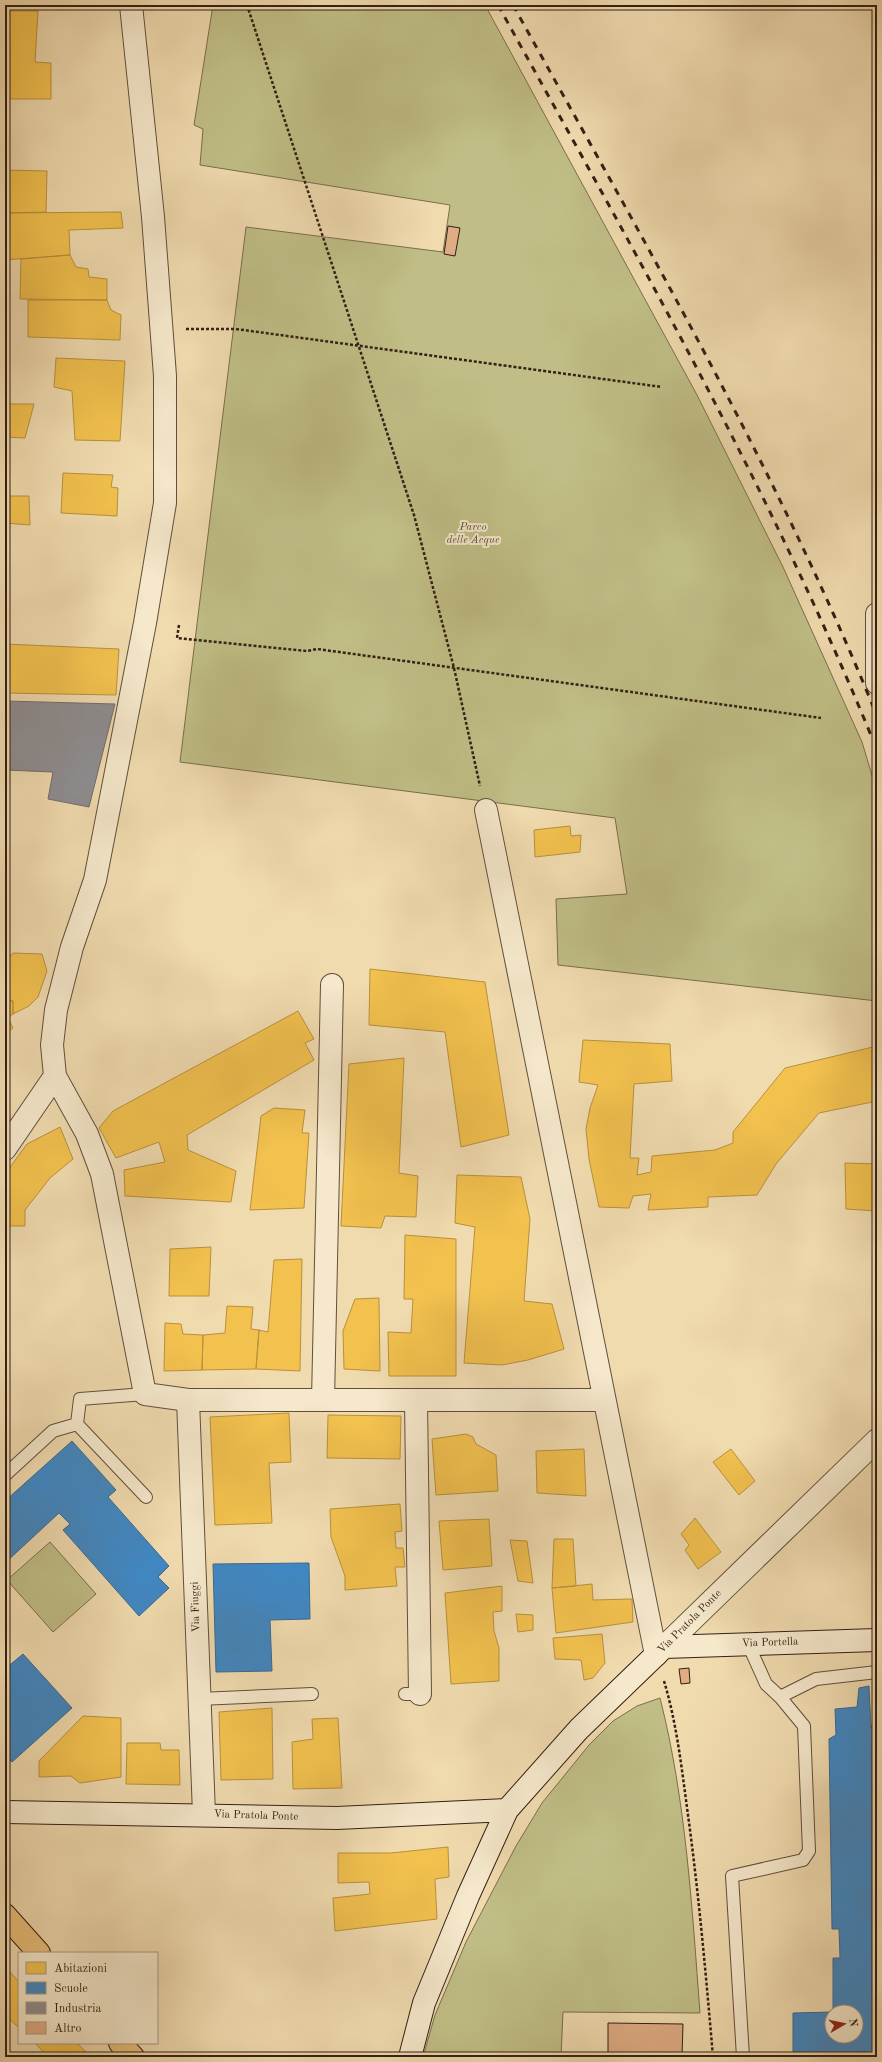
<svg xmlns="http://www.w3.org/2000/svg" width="882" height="2062" viewBox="0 0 882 2062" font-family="'Old Standard TT',serif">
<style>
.green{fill:#c0be86;stroke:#7a6e4e}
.homes{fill:#f2c14e;stroke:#b9903d}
.schools{fill:#3f88c5;stroke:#3b6890}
.industry{fill:#8d8d92;stroke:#726c6c}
.building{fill:#dfac84;stroke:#331f15}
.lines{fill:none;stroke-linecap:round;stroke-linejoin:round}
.lane-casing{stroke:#624e3c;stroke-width:14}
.street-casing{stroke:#624e3c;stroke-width:24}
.secondary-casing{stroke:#331f15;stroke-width:24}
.primary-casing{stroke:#331f15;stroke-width:24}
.path{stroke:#331f15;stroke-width:2.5;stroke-dasharray:3 2;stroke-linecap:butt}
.lane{stroke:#f5e8cb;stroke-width:12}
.street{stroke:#f5e8cb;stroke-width:22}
.secondary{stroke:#f5e8cb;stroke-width:22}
.primary{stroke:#e8be78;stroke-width:22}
.rail{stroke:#331f15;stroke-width:3;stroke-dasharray:7 7;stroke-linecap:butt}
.labels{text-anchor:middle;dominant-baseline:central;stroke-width:4;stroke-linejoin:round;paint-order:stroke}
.park-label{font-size:11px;font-style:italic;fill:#5d4f37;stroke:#f5e8cb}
.street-label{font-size:11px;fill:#331f15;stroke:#f5e8cb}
</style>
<rect width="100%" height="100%" fill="#f0dbaf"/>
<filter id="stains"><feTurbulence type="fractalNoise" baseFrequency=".005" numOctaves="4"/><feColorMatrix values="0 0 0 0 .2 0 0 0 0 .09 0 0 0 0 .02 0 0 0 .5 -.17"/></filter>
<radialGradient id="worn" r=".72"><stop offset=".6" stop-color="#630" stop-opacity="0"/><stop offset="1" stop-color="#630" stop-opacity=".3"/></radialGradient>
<path class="green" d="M213,5H485L697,395L783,567L862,742L877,792V1001L558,965L556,899L627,894L615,818L180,762L246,227L443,252L450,205L200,165L203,129L194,125Z
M50,1542L96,1594L53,1632L7,1580Z
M660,1698C686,1800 692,1908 700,2013L563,2012L561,2057H423L435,2015L466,1942L516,1846L542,1803L589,1745L613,1721L637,1706Z"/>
<path class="homes" d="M5,11H38L35,62L51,63V99H5Z
M5,170L47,171L46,212L5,213Z
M121,212L123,228L69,230L70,255L5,260V213Z
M70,255L76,267L88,269L89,277L107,279V300L20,299L21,259Z
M28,300H107L111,310L121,315L120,340L28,337Z
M56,358L125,361L120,441L75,440L72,391L54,387Z
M5,404H34L25,438L5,437Z
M63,473L113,475L111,487L118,488L117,516L61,513Z
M5,496H29L30,525L5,523Z
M5,644L119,649L116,695L5,693Z
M570,826L571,836L581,835L580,852L535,857L534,830Z
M13,953L42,954L47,971L38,997L29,1006L13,1014V1001L5,1000V961Z
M370,969L485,982L509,1135L461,1147L445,1032L369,1025Z
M5,1000L13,1001V1014L8,1018L13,1028L5,1034Z
M298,1011L314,1039L305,1043L314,1060L187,1135L188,1150L236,1171L231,1202L125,1196L124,1170L165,1162L159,1142L116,1158L99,1128L113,1111Z
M583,1040L670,1044L672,1081L634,1084L630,1158H639L637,1175L651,1172L652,1156L715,1150L733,1143V1132L785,1068L877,1046V1101L819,1113L776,1164L757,1195L708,1197V1207L648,1210L651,1194L633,1196L629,1208L599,1207L589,1159L586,1129L590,1108L598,1085L579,1082Z
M404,1058L399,1173L418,1176L416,1217L385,1216L381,1228L341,1226L349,1064Z
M274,1108L305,1110L302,1133H309L304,1208L250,1210L261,1116Z
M60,1127L73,1159L50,1178L25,1210V1226H5V1174L27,1144Z
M845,1163L877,1164V1211L846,1209Z
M457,1175L521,1177L530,1219L524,1301L552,1304L564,1349L528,1360L502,1365L464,1363L475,1227L455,1223Z
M405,1235L456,1239V1376H389L388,1332L411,1333L413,1299H404Z
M211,1247L209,1296H169L170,1249Z
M302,1259L300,1371L256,1369L259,1330L268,1332L274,1260Z
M379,1298L380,1371L344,1369L343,1331L355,1299Z
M227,1306L253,1307L251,1329L259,1330L256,1369L202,1370L203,1335L225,1333Z
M165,1323L181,1324L183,1334L203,1335L202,1370L164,1371Z
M289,1413L291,1462L269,1463L272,1523L215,1525L210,1417Z
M328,1415L401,1416L400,1459L327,1458Z
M466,1434L473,1437L476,1444L496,1455L498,1491L436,1495L432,1439Z
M584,1449L586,1496L537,1493L536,1451Z
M731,1449L755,1481L739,1495L713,1462Z
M400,1504L402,1531L395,1532L396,1548H403L405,1567H395L397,1586L345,1590V1576L331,1537L330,1509Z
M695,1518L721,1552L698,1569L685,1550L689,1545L681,1534Z
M489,1519L492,1566L443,1570L439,1521Z
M554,1539H573L576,1586L552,1588Z
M510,1540L527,1541L533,1583L518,1581Z
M592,1584L593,1600L632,1599L633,1622L556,1633L552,1588Z
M502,1586V1611L493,1612L494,1631L499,1648V1681L451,1684L445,1593Z
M516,1614L533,1615V1630L518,1632Z
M602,1634L605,1663L593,1678L584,1680L581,1660L555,1659L553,1638Z
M272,1708L273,1779L221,1780L219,1712Z
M83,1716L121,1718V1777L80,1783L71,1776L39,1777V1761Z
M338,1718L342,1788L293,1789L292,1742L313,1739L312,1719Z
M127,1743H160L161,1750H179L180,1785L126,1784Z
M448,1847L449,1877L435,1879L437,1919L335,1931L333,1898L370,1894L369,1882L338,1883V1853H391Z
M5,1966L19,1982V2028L5,2015Z
M35,2043H77L91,2057H48Z"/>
<path class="schools" d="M72,1441L116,1490L108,1497L169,1566L158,1577L169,1588L139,1616L63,1530L70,1524L59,1513L5,1563V1501Z
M309,1563L310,1619L270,1620L272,1671L216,1672L213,1564Z
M23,1654L72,1708L12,1762L5,1755V1669Z
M869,1686L871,1728L877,1709V1758L872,1743V1959L877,1958V2057H793V2013L832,2012V2036H856V2012H833V1958H840L839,1929H832L829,1739L836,1735L835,1709L857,1707L859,1688Z"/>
<path class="industry" d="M5,701L115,704L89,807L48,799L53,772L5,770Z"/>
<path class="building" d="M448,226L460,228L455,256L444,254Z
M689,1668L690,1683L681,1684L679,1669Z
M608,2023L683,2024L682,2057H608Z"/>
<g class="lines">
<defs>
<path id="lane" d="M145,1394L80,1399L77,1424L146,1497
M5,1475L53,1431L77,1424
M748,1644L766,1684L780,1697
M405,1694H420
M199,1699L312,1694
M743,2057L732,1876L803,1860L809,1851L804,1726L780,1697L816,1679L877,1672"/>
<path id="street" d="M877,614V683
M486,810L656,1655
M55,1076L87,1134L102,1174L145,1394L188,1400H604
M5,1149L55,1076L52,1045L56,1010L72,947L95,880L145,623L165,503V376L153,217L131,5
M188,1400L204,1814
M323,1400L332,985
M416,1400L420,1694
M664,1647L877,1440"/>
<path id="secondary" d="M5,1812L337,1818L507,1810
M410,2057L424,2003L468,1896L507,1810L579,1729L664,1647L877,1640"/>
<path id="primary" d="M5,1915L39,1953
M120,2043L133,2057"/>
</defs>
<use href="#lane" class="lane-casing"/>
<use href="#street" class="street-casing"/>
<use href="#secondary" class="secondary-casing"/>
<use href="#primary" class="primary-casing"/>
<path class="path" d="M247,5L414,515L454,668L480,786
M186,329H236L662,387
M179,625L177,638L307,651L317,649L821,718
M664,1681C677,1724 682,1771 688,1815C699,1896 706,1976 713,2057"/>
<use href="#lane" class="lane"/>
<use href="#street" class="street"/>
<use href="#secondary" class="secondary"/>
<use href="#primary" class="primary"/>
<path class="rail" d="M498,5C633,249 772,491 877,750
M513,5C642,238 777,469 877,716"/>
</g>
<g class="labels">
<g class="park-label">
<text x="473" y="527">Parco<tspan x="473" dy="13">delle Acque</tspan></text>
</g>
<g class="street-label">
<text transform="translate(196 1607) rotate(-92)">Via Fiuggi</text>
<text transform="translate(690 1622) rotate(-45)">Via Pratola Ponte</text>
<text transform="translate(770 1643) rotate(-2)">Via Portella</text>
<text transform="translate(256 1816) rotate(2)">Via Pratola Ponte</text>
</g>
</g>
<rect width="882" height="2062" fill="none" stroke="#f0dbaf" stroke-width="20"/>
<rect x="6" y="6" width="870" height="2050" fill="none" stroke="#331f15" stroke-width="2"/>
<rect x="10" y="10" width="862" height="2042" fill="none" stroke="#331f15"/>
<rect x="18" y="1952" width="140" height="92" fill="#f5e8cb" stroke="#a79882"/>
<rect x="26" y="1962" width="20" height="12" fill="#f2c14e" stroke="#a79882"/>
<text x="54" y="1972" font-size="12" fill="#331f15">Abitazioni</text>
<rect x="26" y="1982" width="20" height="12" fill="#3f88c5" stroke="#a79882"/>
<text x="54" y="1992" font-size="12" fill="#331f15">Scuole</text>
<rect x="26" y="2002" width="20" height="12" fill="#8d8d92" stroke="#a79882"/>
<text x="54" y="2012" font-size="12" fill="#331f15">Industria</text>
<rect x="26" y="2022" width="20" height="12" fill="#dfac84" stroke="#a79882"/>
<text x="54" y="2032" font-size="12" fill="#331f15">Altro</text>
<g transform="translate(844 2024) rotate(81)"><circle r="19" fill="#f5e8cb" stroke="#a79882"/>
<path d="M0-3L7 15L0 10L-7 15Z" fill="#8f2418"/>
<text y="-6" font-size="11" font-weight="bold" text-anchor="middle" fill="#331f15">N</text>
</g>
<rect width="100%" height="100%" filter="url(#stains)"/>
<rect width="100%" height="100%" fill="url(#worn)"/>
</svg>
